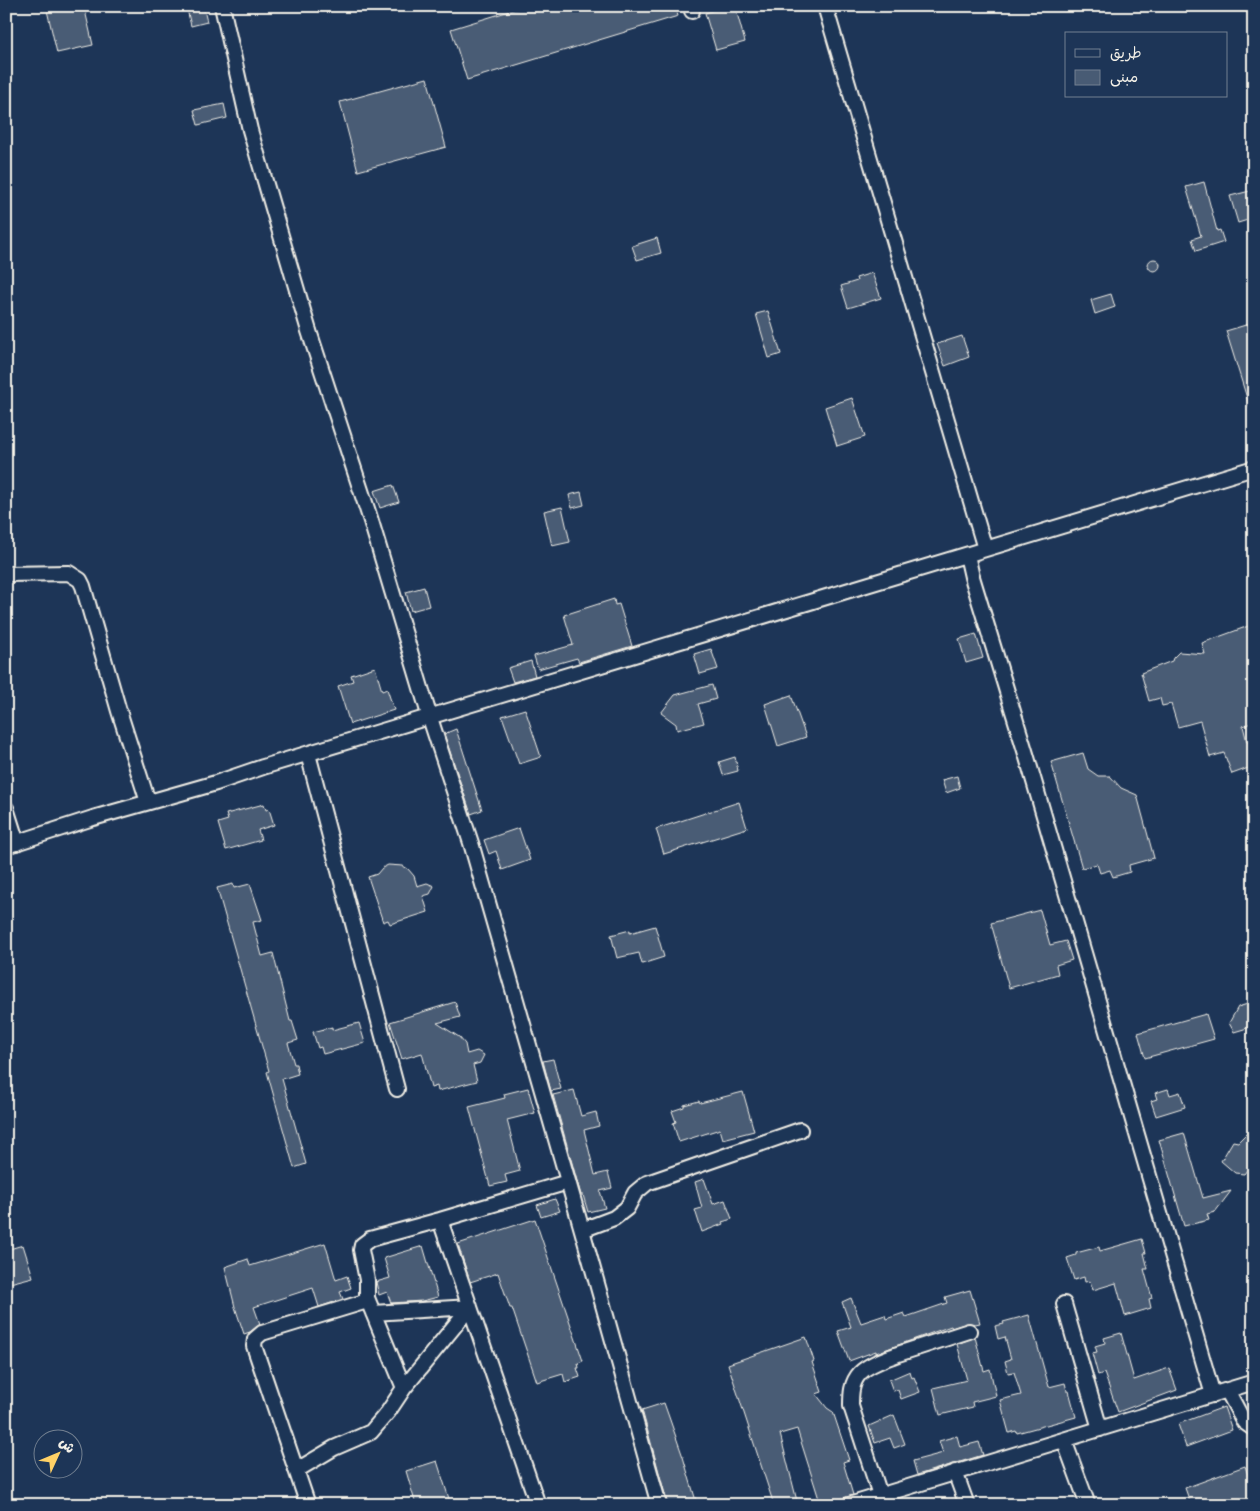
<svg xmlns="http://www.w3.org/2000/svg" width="1260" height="1511" viewBox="0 0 1260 1511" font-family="'Playpen Sans','Playpen Sans Arabic',sans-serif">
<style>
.building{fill:#485b74;stroke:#f4f1e8}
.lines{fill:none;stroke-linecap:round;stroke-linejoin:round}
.street-casing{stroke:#f4f1e8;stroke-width:18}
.street{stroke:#1d3557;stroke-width:14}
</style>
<rect width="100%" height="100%" fill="#1d3557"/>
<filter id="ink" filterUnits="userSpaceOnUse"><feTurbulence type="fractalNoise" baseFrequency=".02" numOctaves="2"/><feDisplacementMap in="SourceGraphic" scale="10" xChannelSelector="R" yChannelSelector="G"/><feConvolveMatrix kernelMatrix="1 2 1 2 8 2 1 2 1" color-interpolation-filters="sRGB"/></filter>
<g filter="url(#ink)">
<path class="building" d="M46,6H84L93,45L57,53Z
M199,6H203L207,22L191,26L187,9Z
M526,6H675L678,16L467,80L451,29Z
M728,6H735L745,42L716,50L705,13Z
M427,78L446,147L358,171L340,102Z
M224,104L227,118L198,125L194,110Z
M1204,182L1217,231L1220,230L1224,242L1196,251L1192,239L1201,236L1186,187Z
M1254,190V218L1238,223L1230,196Z
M657,238L661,253L637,260L632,246Z
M1148 265a6 6 0 1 1 12 0a6 6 0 1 1-12 0Z
M872,273L881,298L848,308L841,286L857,281L856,278Z
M1111,294L1115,307L1095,314L1091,300Z
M768,311L781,354L769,358L756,314Z
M1249,324L1254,337V410L1251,411L1226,331Z
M962,336L969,357L945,366L937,344Z
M852,398L865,437L837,446L825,407Z
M393,485L399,502L380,508L374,491Z
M581,492L584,505L572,508L569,495Z
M562,507L570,542L552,546L544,511Z
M424,587L429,606L411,611L406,592Z
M614,599L615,605L619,604L632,646L579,662L577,658L538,669L534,656L573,645L564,615Z
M1254,624V722L1243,726L1247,742L1254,745V766L1232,774L1224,753L1210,757L1200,721L1178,727L1171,704L1162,706L1160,698L1149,701L1141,673L1172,661L1173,658L1179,652L1205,654L1202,643Z
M976,634L983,658L966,663L959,639Z
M711,649L718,669L700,674L694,654Z
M531,661L535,676L513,682L508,668Z
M375,667L382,691L387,689L394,710L350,724L338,686L353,681L351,675Z
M712,685L716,699L698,704L704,723L677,730L676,724L661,713L675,695Z
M791,695L806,737L778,746L765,704Z
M525,709L541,757L519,764L502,716Z
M456,729L482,810L471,814L444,734Z
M1083,753L1088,769L1098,776H1110L1121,788L1137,795L1154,858L1129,865L1130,872L1113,877L1110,870L1100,873L1097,864L1082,868L1051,762Z
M735,757L738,771L723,775L719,762Z
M957,776L960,788L946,793L942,780Z
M739,802L747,828L664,854L656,829Z
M264,804L266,810L269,809L274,825L258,830L261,840L226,850L218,823L228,820L226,814Z
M519,828L530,860L502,870L496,851L489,854L484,840Z
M388,865L403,866L408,869L414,876L417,886L427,883L434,886L430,894L423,896L428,912L390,924L388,920L383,922L368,877L377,874L382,868Z
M233,884L234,888L250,884L262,920L253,922L262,956L273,953L290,1021H292L298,1040L288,1043L294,1064H296L298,1074L282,1079L306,1164L294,1168L267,1072L269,1071L217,888Z
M1040,910L1050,945L1066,941L1072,960L1056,965L1058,974L1009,988L991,923Z
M655,926L664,957L642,964L639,953L617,958L611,935L630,930V933Z
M455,1002L460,1017L437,1023L459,1037L465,1044L467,1054L477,1051L484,1055L480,1063L473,1065L477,1081L438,1091L437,1086L431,1088L422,1053L402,1059L390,1022Z
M1254,1002V1026L1234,1032L1229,1023L1238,1007Z
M1206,1014L1214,1039L1145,1058L1138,1033Z
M359,1023L365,1043L323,1054L321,1047L318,1048L313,1032L332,1027V1030Z
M553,1059L561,1089L551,1091L543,1061Z
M528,1088L535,1113L507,1120L520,1171L505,1175L507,1182L490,1186L469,1107L505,1098L504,1094Z
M1168,1089L1170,1095L1180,1092L1185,1107L1156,1116L1151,1101L1157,1099L1155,1093Z
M574,1090L581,1116L596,1112L599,1126L584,1130L595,1175L608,1172L612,1188L600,1191L605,1208L588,1212L583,1195H581L553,1095Z
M743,1092L754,1131L723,1139L720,1129L679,1142L673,1123L676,1122L672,1111L684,1107V1105L699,1101L700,1103Z
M1254,1126V1161L1244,1174L1235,1173L1221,1161L1233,1141L1238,1142Z
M1184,1133L1203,1198L1231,1191L1215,1212L1207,1214L1209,1220L1184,1226L1159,1140Z
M704,1179L713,1204L725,1200L732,1219L722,1222L723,1224L702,1232L695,1210L702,1208L695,1182Z
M555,1199L560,1211L541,1217L537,1205Z
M535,1219L583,1361L578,1363L579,1368H577L580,1377L565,1382L563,1374L537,1382L512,1308H510L498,1273L470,1282L458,1244Z
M1142,1239L1146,1253H1144L1148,1269H1144L1152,1298L1149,1299L1151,1308L1125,1316L1116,1283L1093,1290L1090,1281L1085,1282L1084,1277L1074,1280L1067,1258L1076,1255V1253L1099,1247L1100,1251Z
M325,1243L336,1280L347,1276L351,1288L340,1292L343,1299L319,1307L313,1288L254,1307L260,1324L250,1332L244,1334L235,1307L225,1267L248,1259L250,1266Z
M23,1245L33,1277L6,1284V1250Z
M423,1246L438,1297L422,1301L391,1303L387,1292L379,1295L376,1282L390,1278L384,1258Z
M970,1290L980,1323L975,1324L967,1323L952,1328L951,1326L876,1353V1351L849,1361L838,1331L851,1327L842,1302L851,1298L861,1323L885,1315L886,1319L904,1313L906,1317L947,1303L945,1297Z
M1029,1315L1049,1387L1065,1383L1067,1391H1069L1076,1417L1017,1433L1016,1431L1009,1433L1000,1400L1021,1395L1014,1372L1008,1373L1005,1361L1011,1359L1005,1337L998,1339L995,1326L1004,1324L1003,1322Z
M1121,1333L1134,1380L1169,1368L1177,1390L1118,1412L1104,1373L1098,1375L1092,1353L1097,1352L1095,1346L1105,1343L1104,1338Z
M806,1337L814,1361L812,1362L822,1392L816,1394L827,1408L833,1412L849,1460L843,1462L853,1495L824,1504L822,1498L819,1499L797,1429L780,1434L797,1501L783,1505H774L728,1364Z
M975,1337L984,1371L990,1369L996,1396L972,1402L973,1407L940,1415L933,1388L967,1380L957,1344Z
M910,1371L912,1378L914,1377L920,1392L901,1399L898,1390L893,1391L889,1380Z
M664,1403L683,1457L696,1501L683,1505H668L642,1410Z
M1224,1407L1232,1430L1186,1447L1178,1424Z
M894,1415L905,1444L894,1448L890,1438L875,1443L869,1426Z
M957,1436L960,1447L979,1442L983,1455L917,1475L913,1461L943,1453L939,1441Z
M437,1461L451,1505H416L406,1471Z
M1245,1466L1249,1478L1254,1476V1505H1238L1236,1500L1223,1505H1191L1185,1488Z"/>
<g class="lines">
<defs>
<path id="street" d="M222,6L250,130L309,331L371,521L430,718L471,843L582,1230L659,1505
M825,6L985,549
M692,11V6
M967,555L972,577L1026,754L1213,1395
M6,574L69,573L80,580L83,586L119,711L148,802
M308,754L397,1089
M6,808L17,843
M6,846L93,818L216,783L263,767L1254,468
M440,1220L538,1505
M582,1230L614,1218L627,1208L635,1193L647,1183L800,1130
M1064,1304L1100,1429
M373,1313L470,1307
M404,1388L367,1298V1280L361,1250L362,1245L370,1239L440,1220L568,1182
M1227,1390L1244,1422L1254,1429
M1064,1440L1088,1505
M297,1470L334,1448L371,1432L388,1412L404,1388L470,1307
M955,1472L967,1505
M880,1495L851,1406C851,1394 851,1383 860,1373C870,1363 886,1359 898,1354C922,1346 945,1339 969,1331
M308,1505L254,1346L255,1339L262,1333L364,1302L367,1298
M849,1505L1254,1382"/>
</defs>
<use href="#street" class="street-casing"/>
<use href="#street" class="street"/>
</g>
</g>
<rect width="1260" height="1511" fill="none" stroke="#1d3557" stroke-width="25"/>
<rect x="12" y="12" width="1235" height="1486" fill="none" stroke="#f4f1e8" stroke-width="2" filter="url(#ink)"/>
<rect x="1065" y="32" width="162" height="65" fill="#1d3557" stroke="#738091"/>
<rect x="1075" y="49" width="25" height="8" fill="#1d3557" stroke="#738091"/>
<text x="1110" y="58" font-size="15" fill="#f4f1e8">طريق</text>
<rect x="1075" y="70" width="25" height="15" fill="#485b74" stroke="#738091"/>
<text x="1110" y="82" font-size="15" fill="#f4f1e8">مبنى</text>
<g transform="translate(58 1454) rotate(46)"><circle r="24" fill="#1d3557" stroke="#738091"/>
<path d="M0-4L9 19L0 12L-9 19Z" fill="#ffd166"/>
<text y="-8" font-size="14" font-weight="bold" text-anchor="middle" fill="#f4f1e8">ش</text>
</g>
</svg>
